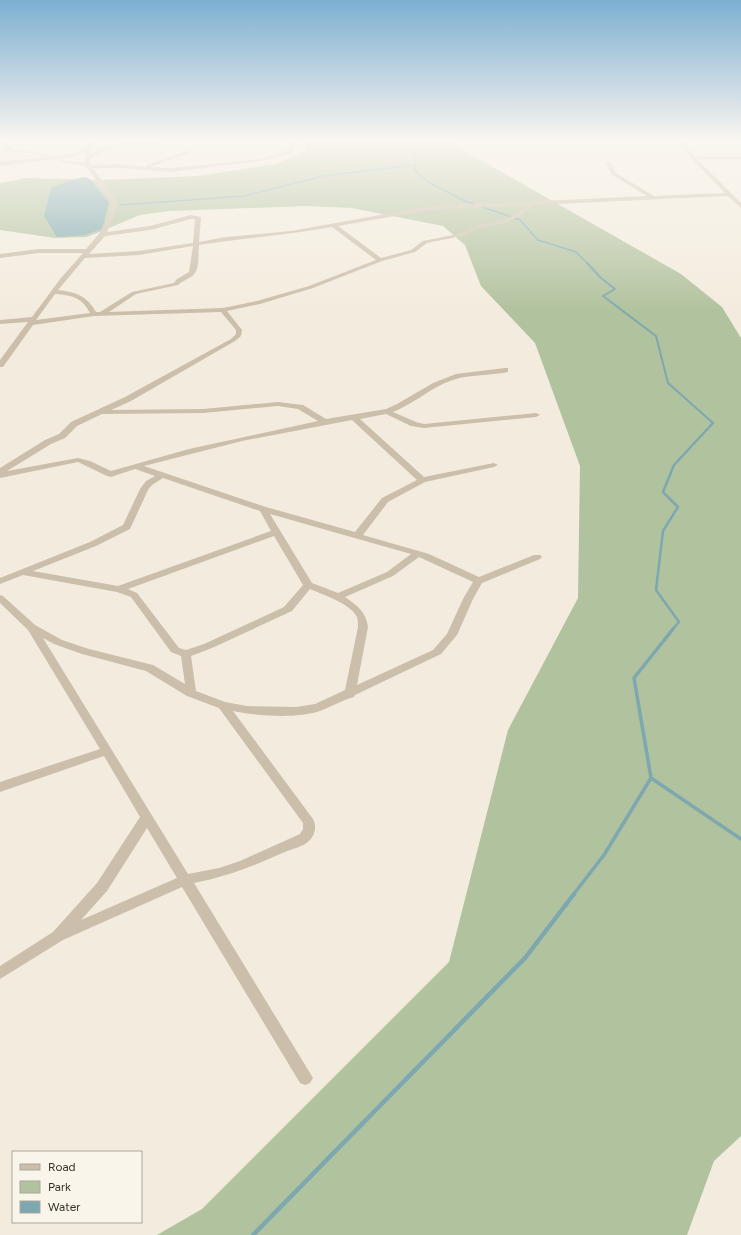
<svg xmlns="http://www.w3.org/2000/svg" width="741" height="1235" viewBox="0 0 741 1235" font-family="Figtree,sans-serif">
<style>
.green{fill:#b1c29e}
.water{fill:#7da8b0}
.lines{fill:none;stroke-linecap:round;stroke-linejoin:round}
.stream-far4{stroke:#7da8b0;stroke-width:1.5}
.stream-far3{stroke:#7da8b0;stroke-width:2}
.stream-far2{stroke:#7da8b0;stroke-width:2.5}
.stream-far1{stroke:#7da8b0;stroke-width:3.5}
.stream{stroke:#7da8b0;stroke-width:4.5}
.minor{fill:#cbbeaa;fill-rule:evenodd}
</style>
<rect width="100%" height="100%" fill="#f3ecde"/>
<path class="green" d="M308,140H448L468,153L681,274L722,307L741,338V1136L714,1161L687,1235H157L202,1209L449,962L508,730L578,598L580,466L535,343L481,286L465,245L443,226L352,208L306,206L169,211L140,215L87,237L55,238L0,230V183L27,178L98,180L198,176L275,164L306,151Z"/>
<path class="water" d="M84,177L90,179L109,203L102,229L85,235L57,237L44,216L51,188L71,180Z"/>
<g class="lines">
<path class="stream-far4" d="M401,140L413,149L416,165L415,171L428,182L465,201L520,220L538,240L576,252L588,264
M120,205L244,196L323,176L416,165"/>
<path class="stream-far3" d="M587,263L601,278L615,289L603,296L656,336L668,383L713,423L712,424"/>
<path class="stream-far2" d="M672,630L679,622L656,590L663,531L678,507L663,492L674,465L713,423"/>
<path class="stream-far1" d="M651,778L741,839
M573,895L604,855L651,778L634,678L673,629"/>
<path class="stream" d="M253,1235L525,958L574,894"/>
<path class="minor" d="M0,140H3L13,149L26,150L48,155L47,157L78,153L94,140H98L92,147L90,154L101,148L113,145L171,140V141C140,148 118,141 89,159L91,165L120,164L146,167V165L192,150V152L150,167L170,168L261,159L287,151L290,147L287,141L291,140L294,147L291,153L261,161L170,172L120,168H93L117,202V208L107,232L150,226L191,215L201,217L199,242L226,237L291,231L430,206L647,196L612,175L606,164L609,162L612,164L616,173L654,196L725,193L691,158L677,140H681L694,156L741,157V159H697L741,203V208L728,196L534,205L522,215L505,223L479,228L462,236L427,243L415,252L382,261L313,288L260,304L227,311L242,330L241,336L235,341L131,401L111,410L203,409L278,402L303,405L326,419L386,409L397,404L433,383L456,374L505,368H508V372C489,376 471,374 453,380C431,387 414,404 393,412L416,422L424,424L536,413L540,415L536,417L424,428L411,426L386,414L360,419L424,477L494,463L498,465L494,467L425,482L388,502L363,535L429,554L479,577L534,555H540L542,557L540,559L482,583L473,599L457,635L441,654L355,695L354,697C342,700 331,707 320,711C296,719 257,716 233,711L313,819C317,826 315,835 309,841C304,846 293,849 287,851C256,865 227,877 194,883L310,1073L313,1078L310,1083L305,1085L300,1083L182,887L63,940L0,979V966L53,932L97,883L140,817L104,756L0,792V782L100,749L28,630L0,603V595L3,596L35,625L62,640L89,649L153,665L185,684L181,656L171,652L131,597L117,592L23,575L0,584V578L90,542L123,525L140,489L146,481L155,476L135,469L111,477L107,476L78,462L0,478V468L45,440L59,434L71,422L125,397L231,339L236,334V330L221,312L94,316L33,325L3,367H0V360L28,322L0,324V320L32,317L61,278L83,253H39L0,258V254L39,249H86C98,236 111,220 111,202L86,166L58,161L60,160L85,163V153L72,157L0,166V162L46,157L26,152L0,151V149H6L0,142ZM527,205L518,213L501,221L475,226L458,234L423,241L411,250L381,258L338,226L430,210ZM191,219H195L193,243L139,251L89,254L105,236L150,230ZM332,227L376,260L309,286L257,301L223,308L109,312L136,294L178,285C183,280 190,279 194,274C200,268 198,253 199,245C243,238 288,235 332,227ZM193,246L189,272L177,279L174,283L132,292L100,312H96C87,296 76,292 58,290L85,258L139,255ZM55,294C71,295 82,297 90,313L36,320ZM278,406L298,409L318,421L189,449L111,471L90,461L78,458L7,471L51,444L65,438L77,426L102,414L203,413ZM352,420L417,480L382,498L355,532L266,507L144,466L242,441ZM163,478L260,511L271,531L118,586L33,571L96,546L130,529L148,490L152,485ZM270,514L411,554L387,572L338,593L312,583ZM274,536L303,585L284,607L204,644L186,650L179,648L137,593L128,589ZM419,557L473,582L463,599L447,634L433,650L357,685L368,627C366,612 358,606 345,597L393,576ZM310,589C323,595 350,603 357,617C358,620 358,624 358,627L345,690L315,704L296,707L247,706L225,702L196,691L191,656L212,648L292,611ZM43,638L54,644L82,654L146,671L187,696L219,708L303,823V829L300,834L240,861L219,868L188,874ZM147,828L177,878L81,920L107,891Z"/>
</g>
<linearGradient id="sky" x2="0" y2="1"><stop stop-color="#7dafd2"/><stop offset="0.45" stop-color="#faf6f0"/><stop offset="1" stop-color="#faf6f0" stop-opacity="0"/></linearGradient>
<rect width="741" height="312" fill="url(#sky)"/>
<rect x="12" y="1151" width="130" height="72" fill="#faf5eb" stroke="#ada69e"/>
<rect x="20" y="1164" width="20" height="6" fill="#cbbeaa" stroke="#ada69e"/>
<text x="48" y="1171" font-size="12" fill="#39302a">Road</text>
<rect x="20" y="1181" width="20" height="12" fill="#b1c29e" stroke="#ada69e"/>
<text x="48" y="1191" font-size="12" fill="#39302a">Park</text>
<rect x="20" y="1201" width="20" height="12" fill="#7da8b0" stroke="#ada69e"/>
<text x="48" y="1211" font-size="12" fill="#39302a">Water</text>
</svg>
